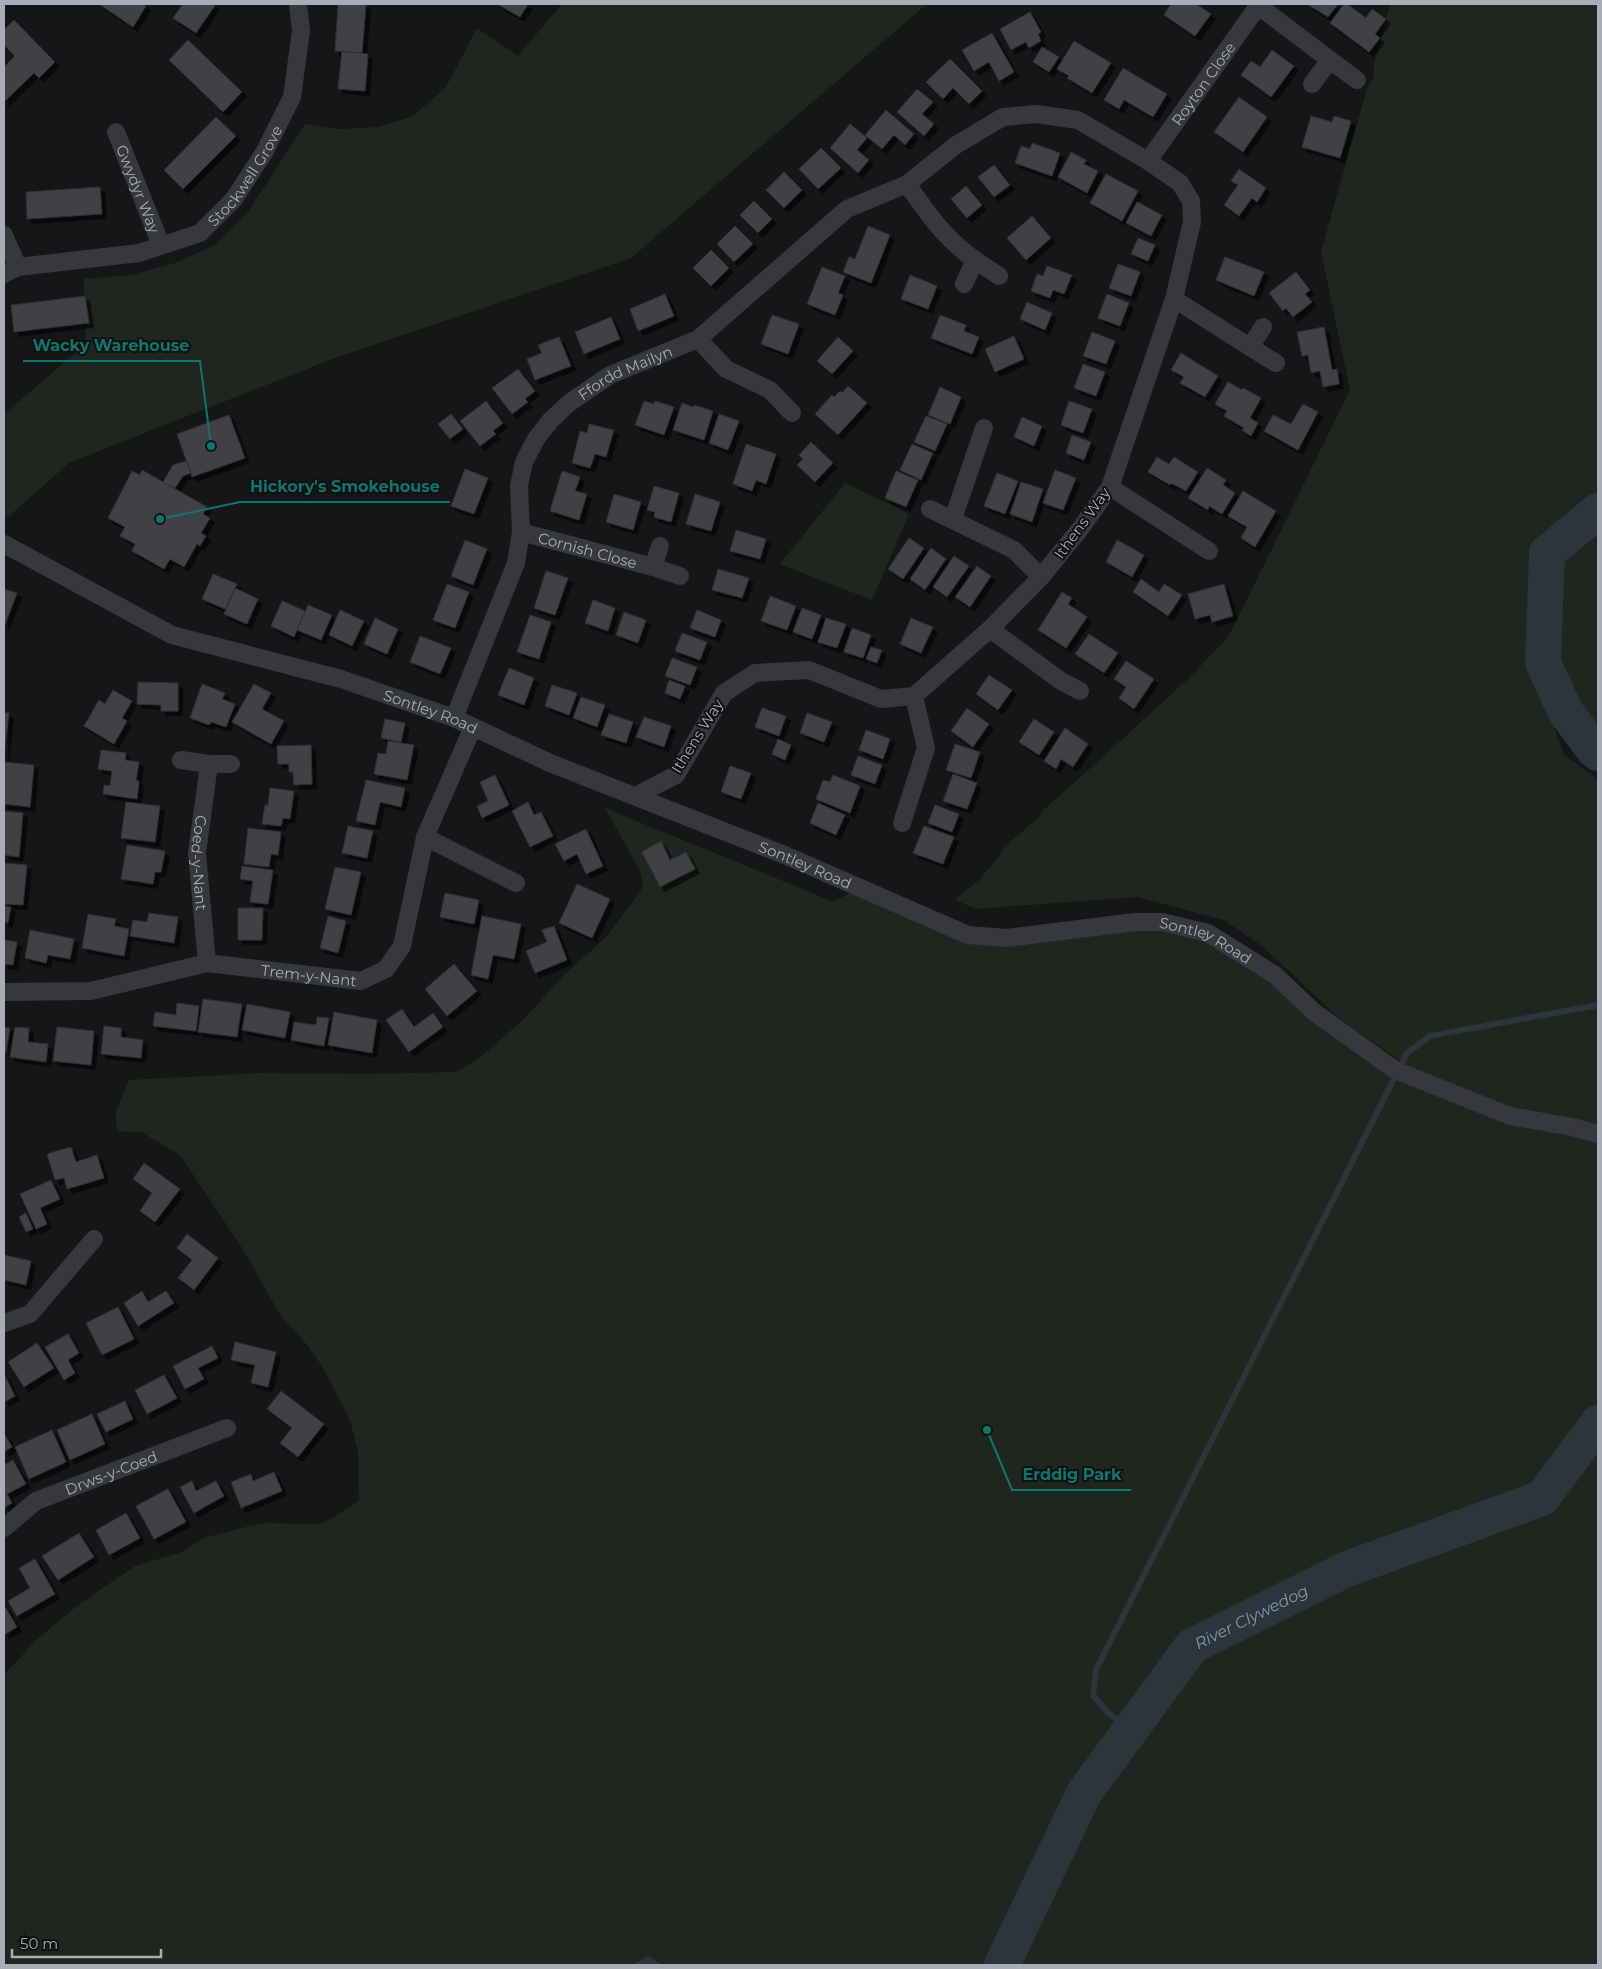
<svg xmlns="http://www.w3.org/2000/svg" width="1602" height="1969" viewBox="0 0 1602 1969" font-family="Montserrat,sans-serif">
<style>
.green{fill:#1e261f}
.water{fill:#2c353c}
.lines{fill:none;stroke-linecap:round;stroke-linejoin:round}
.stream{stroke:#2c353c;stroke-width:6}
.river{stroke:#2c353c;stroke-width:36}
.building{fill:#404145;stroke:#303034;filter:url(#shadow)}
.street{stroke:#37383d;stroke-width:18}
.labels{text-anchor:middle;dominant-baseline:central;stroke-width:4;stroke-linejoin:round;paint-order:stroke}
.street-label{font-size:15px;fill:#a8adb8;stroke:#111113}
.water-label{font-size:16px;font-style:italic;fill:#7f9bb3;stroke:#111113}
.leader{fill:none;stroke:#0f766e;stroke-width:2}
.callout-dot{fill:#0f766e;stroke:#111113;stroke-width:2}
.callout-label{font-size:16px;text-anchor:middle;font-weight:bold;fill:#0f766e;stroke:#111113;stroke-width:4;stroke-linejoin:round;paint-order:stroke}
</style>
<defs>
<filter id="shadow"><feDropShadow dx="4.5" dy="4.5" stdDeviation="0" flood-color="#0009"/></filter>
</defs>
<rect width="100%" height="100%" fill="#161618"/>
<path class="green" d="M562,4H927L631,258L332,359L69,463L8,517L4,515V414L86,344L84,279L131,275L175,263L215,245L248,212L305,124L340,129L379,127L413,116L446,87L477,28L518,56Z
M1390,4H1598V733L1551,718L1564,755L1598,779V1126L1517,1111L1413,1070L1341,1020L1262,946L1224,920L1137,897L976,909L955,900L980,879L1001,854L1003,848L1041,815L1040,813L1094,765L1188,679L1229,636L1350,390L1321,252L1367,88L1374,77V65Z
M845,483L909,514L872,600L780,564Z
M605,808L834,902L859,887L968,935L1135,922L1208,933L1395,1070L1510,1116L1598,1134V1965H4V1675L35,1641L78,1605L135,1566L182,1552L203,1538L250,1526L267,1523L320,1524L331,1519L359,1501L358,1451L350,1420L322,1366L307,1345L280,1315L244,1251L180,1155L141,1132L117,1131L116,1112L129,1080L259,1073L366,1074L453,1072L462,1069L482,1056L524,1019L564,975L606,937L639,894L643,885L640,871Z"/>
<path class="water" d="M648,1956L662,1965H633Z"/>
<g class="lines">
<path class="stream" d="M1130,1731L1106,1711L1093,1695L1096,1670L1407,1053L1430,1036L1598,1005"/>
<g class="river">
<path d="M1598,511L1547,553L1543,662L1565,711L1594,750L1598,753"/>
<path id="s1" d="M1002,1965L1084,1793L1192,1646L1347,1569L1542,1498L1598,1423"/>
</g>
</g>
<path class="building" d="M99,4H143L146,6L133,27Z
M183,4H216L196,33L173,18Z
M338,4H366L362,53L335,51Z
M497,4H528L520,17Z
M1171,4H1196L1211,14L1195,36L1164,15Z
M1307,4H1338L1328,17Z
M1344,4H1347L1366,18L1372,9L1386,19L1375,34L1380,38L1369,52L1330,23Z
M1030,12L1041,32L1038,34L1041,41L1029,48L1026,42L1011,50L1000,29Z
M14,20L55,62L39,78L34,73L4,102V67L15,56L4,45V30Z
M992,33L1014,72L999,81L989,62L974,71L962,50Z
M188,40L242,92L223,112L169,60Z
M1074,41L1111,63L1092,93L1067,78L1069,76L1057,69Z
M1042,47L1059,57L1049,72L1033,62Z
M1272,50L1294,66L1271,97L1241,75L1251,61L1260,67Z
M342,51L368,54L365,91L338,89Z
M950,59L982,91L969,104L953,88L943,99L926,82Z
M1123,68L1167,94L1153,117L1124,100L1119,109L1104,100Z
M917,89L933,102L922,114L934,124L924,136L897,112Z
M1239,97L1267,117L1243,152L1214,132Z
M886,110L914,134L905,145L894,135L882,149L865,135Z
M1311,116L1332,122L1334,116L1351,121L1340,158L1302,147Z
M216,117L236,136L183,189L164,170Z
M850,124L867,138L857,150L869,160L858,173L830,148Z
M1032,143L1060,153L1052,176L1015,163L1021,146L1030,149Z
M821,148L841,168L818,189L799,169Z
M1071,152L1086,160L1084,164L1098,171L1087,193L1058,177Z
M994,165L1010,185L994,197L978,177Z
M1239,169L1266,188L1257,202L1252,198L1239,216L1224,205L1238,185L1231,181Z
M784,172L802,190L784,208L766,190Z
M1106,174L1138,191L1122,221L1090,203Z
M966,186L982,205L967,218L951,199Z
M100,187L102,214L27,219L26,192Z
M754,201L772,219L758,233L740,215Z
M1137,202L1162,215L1151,236L1126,223Z
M1032,216L1051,238L1026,260L1007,238Z
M735,226L753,244L734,262L717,244Z
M868,226L890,235L871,283L843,272L849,257L855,259Z
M1138,238L1155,245L1148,261L1131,254Z
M711,250L729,268L711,286L693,268Z
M1225,257L1264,272L1254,296L1216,280Z
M1118,264L1140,272L1131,296L1109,288Z
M1047,266L1072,275L1064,294L1053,290L1050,298L1031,291L1037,274L1043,276Z
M822,267L845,276L838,293L843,295L835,315L807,304Z
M1296,272L1310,290L1305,294L1312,302L1293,317L1286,308L1283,311L1269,293Z
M910,275L937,286L928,309L901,299Z
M665,294L674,316L638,331L630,309Z
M1107,294L1129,303L1120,326L1098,318Z
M85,296L89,323L14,332L11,305Z
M1027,302L1052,313L1045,330L1020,319Z
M772,315L799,324L788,354L761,344Z
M940,315L966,325L964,331L979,337L972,354L931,338Z
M611,317L620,339L584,354L575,332Z
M1324,327L1332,370L1337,369L1339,384L1323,387L1320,371L1311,373L1308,355L1302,356L1297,332Z
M1092,332L1115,341L1106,364L1083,356Z
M1014,336L1024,359L995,372L985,349Z
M559,337L571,366L535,380L527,359L542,353L538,345Z
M838,337L853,351L832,374L817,361Z
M1181,353L1218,376L1205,397L1180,383L1184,377L1171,370Z
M1083,364L1105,372L1096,396L1074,388Z
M518,369L535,391L525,399L528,402L512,414L492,388Z
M1228,382L1242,390L1243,388L1261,398L1250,418L1258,423L1251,436L1242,430L1244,428L1224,416L1227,411L1215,404Z
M848,386L867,403L838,435L815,414L832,395L834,397L840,391L842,393Z
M940,387L961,397L950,424L928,415Z
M486,401L503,423L493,431L496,434L480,446L460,421Z
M644,401L654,404L655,401L674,407L664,435L635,425Z
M1069,401L1092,409L1083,433L1061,425Z
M682,403L693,407L694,405L713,411L704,440L673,430Z
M1303,404L1318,412L1298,450L1264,431L1273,415L1291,424Z
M451,414L463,429L450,439L438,424Z
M719,414L739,421L728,450L709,443Z
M229,415L245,458L192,477L177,434Z
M926,416L947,424L935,451L914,442Z
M1022,417L1042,426L1034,446L1014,437Z
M589,424L614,430L606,457L595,454L590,468L572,463L580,431L587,433Z
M1072,435L1091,442L1084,460L1066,453Z
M811,442L833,463L815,482L797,465L803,459L799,455Z
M746,444L776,454L766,484L756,480L752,491L733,484Z
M912,444L933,453L921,480L900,470Z
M1157,457L1169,464L1174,457L1198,472L1186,491L1171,483L1170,485L1148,472Z
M186,461L191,473L183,476L175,488L163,482L173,465Z
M1207,468L1226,480L1223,485L1235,493L1222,514L1209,506L1208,510L1188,498Z
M465,469L488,478L474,514L451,506Z
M142,470L207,507L203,514L210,518L201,533L206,536L200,546L197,544L184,567L170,559L164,569L132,551L135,544L120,536L125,527L108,518L132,471L140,475Z
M1055,470L1076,478L1063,510L1043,503Z
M562,471L580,477L575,491L587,494L579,520L550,511Z
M896,471L918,480L906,507L885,498Z
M997,473L1018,481L1005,514L984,506Z
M1021,482L1043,489L1032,522L1010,514Z
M654,486L679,493L671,522L654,517L655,512L647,510Z
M1243,491L1276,511L1255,547L1241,538L1247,527L1228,516Z
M614,494L641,502L633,530L606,522Z
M695,494L720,502L711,531L686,524Z
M736,530L766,539L760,559L730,551Z
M909,538L924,548L903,579L888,569Z
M465,540L487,549L473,585L451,576Z
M1117,540L1144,555L1132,577L1106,562Z
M931,548L946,559L925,590L910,579Z
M954,556L969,566L947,597L933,587Z
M977,566L991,576L970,607L955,597Z
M718,569L749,578L742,598L712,590Z
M546,571L568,578L555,615L534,608Z
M213,574L237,584L225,609L202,599Z
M1141,579L1159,592L1164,584L1182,595L1168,616L1133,592Z
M447,584L469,592L455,628L433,620Z
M1224,584L1233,616L1212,622L1210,615L1195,619L1188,594Z
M235,588L258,599L247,624L224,614Z
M4,589L17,593L5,625H4Z
M1062,592L1072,598L1068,604L1087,617L1066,648L1038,630Z
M770,596L796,606L787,630L761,621Z
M593,600L615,608L608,631L585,623Z
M282,601L305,611L294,637L271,626Z
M308,605L332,615L321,640L297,630Z
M802,608L821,615L812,639L793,632Z
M340,610L364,621L352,646L329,635Z
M697,610L721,620L715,637L690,628Z
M624,612L646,620L638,643L616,635Z
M530,615L551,622L539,659L517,652Z
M375,618L398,629L387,654L364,644Z
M826,618L846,624L837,648L818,642Z
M911,618L933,627L921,653L900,644Z
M852,628L871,635L863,658L844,652Z
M682,633L707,642L700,660L675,651Z
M1089,634L1118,653L1104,673L1075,654Z
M420,636L451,648L440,674L410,662Z
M871,647L882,650L877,663L866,659Z
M672,658L697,667L690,685L665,676Z
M1126,661L1154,679L1134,709L1119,698L1126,687L1114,679Z
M509,668L534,678L524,705L498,695Z
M989,675L1012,690L998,710L976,694Z
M669,680L685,686L680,699L665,693Z
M138,682L178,683V711H161V705L137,704Z
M202,684L225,693L222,699L235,704L226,727L211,722L209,725L190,718Z
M254,684L271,693L262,709L284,721L271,744L232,722Z
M552,685L577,693L569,715L545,706Z
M113,690L132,701L122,718L127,721L114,744L84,726L99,700L105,704Z
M581,697L605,705L597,727L573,718Z
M762,708L786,716L779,736L755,727Z
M967,708L989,724L973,747L951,731Z
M4,713H9L4,756Z
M807,713L832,722L824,742L800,733Z
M609,714L633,722L626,743L601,735Z
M644,717L671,726L664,747L636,737Z
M385,719L405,723L401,742L381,738Z
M1034,719L1054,732L1039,755L1019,742Z
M1065,728L1088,744L1073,767L1061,759L1056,769L1044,761Z
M866,730L890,739L883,759L859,750Z
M778,739L791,745L785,760L772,754Z
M388,741L414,745L407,780L374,774L378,753L386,754Z
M955,744L980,752L971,778L946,770Z
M311,745L312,784L294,785L293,772H289V764H278L277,746Z
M101,750L126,753L125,760L139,762L136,781H139L137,799L103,794L104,785L110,786L112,771L98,769Z
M858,756L882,765L875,784L851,775Z
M4,762L34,765L30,807L4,804Z
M730,766L751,773L741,799L721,792Z
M953,774L977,783L967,809L943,801Z
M495,775L509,805L482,818L477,806L488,801L480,782Z
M833,775L860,786L850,813L816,799L823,780L830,782Z
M366,780L405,788L401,807L380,802L375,825L356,821Z
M270,788L294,791L290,819L283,818L281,826L262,824L265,805H268Z
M126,802L160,806L155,842L121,838Z
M528,802L534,815L541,812L553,836L530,847L512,811Z
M818,803L845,815L836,835L810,823Z
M935,805L959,814L952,832L928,823Z
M4,811L23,813L19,857L4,855Z
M348,826L373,831L367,858L342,853Z
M924,826L954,837L943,864L913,853Z
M248,828L281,832L278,855L271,854L269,867L244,864Z
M586,829L603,866L586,874L577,854L564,861L555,844Z
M661,841L670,860L686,852L695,869L660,887L642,852Z
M127,845L165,851L161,872H155L153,884L121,879Z
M4,863L27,865L23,905L4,904Z
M242,866L273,870L268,904L250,902L253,881L240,879Z
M335,867L361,872L351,915L325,909Z
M577,884L610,899L592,938L559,923Z
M445,893L479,900L474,924L440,917Z
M4,906L11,907L8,923L4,922Z
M238,908H263L262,940H238Z
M149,913L178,917L174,943L130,936L133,920L147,922Z
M88,914L116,919L114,926L129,929L124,956L82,948Z
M328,916L346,921L338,953L320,948Z
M482,916L521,924L514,959L493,955L488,979L471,975Z
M554,926L567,960L535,973L526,951L547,942L542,930Z
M30,930L74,939L70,959L48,955L46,963L25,958Z
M4,940L17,942L13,965L4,964Z
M454,964L477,991L447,1016L425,989Z
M203,999L242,1004L237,1037L198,1032Z
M177,1003L199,1006L196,1031L153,1026L155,1012L176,1015Z
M247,1004L290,1012L285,1038L242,1030Z
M402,1009L414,1027L433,1013L443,1027L409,1052L386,1020Z
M334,1012L377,1020L372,1053L328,1045Z
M317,1017L329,1018L324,1046L291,1040L294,1022L316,1025Z
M104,1026L121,1028V1037L143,1040L141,1058L101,1054Z
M4,1027L10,1028L6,1052L4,1051Z
M15,1027L29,1028L28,1042L48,1044L46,1062L10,1057Z
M57,1027L94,1031L91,1065L53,1061Z
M71,1147L76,1162L97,1155L104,1178L67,1189L64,1178L55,1180L47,1154Z
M144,1163L180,1189L155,1222L140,1211L152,1193L133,1179Z
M51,1180L60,1199L40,1208L47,1224L36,1229L20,1194Z
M26,1213L33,1229L26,1232L19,1217Z
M187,1234L218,1258L194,1290L178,1278L192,1260L177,1248Z
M4,1255L31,1261L26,1285L4,1280Z
M142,1291L148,1302L166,1291L174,1303L138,1326L124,1303Z
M118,1307L134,1339L102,1355L86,1323Z
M68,1334L79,1353L68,1360L75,1373L64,1380L45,1347Z
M235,1342L276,1352L268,1387L251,1383L255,1365L231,1360Z
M37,1343L54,1368L24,1387L8,1362Z
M212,1346L218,1358L198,1368L204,1379L185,1389L173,1366Z
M4,1374L15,1396L4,1402Z
M164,1375L177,1398L147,1414L135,1390Z
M281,1391L324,1424L298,1457L280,1443L292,1428L267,1409Z
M125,1401L133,1419L106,1432L97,1414Z
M92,1414L105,1444L70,1460L57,1430Z
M52,1430L66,1462L29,1479L15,1447Z
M4,1433L12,1447L4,1452Z
M13,1460L26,1484L7,1494L12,1503L4,1508V1465Z
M274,1472L282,1491L241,1508L231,1482L251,1474L253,1481Z
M192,1481L196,1491L216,1481L224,1496L194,1513L180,1487Z
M168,1489L186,1522L154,1539L136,1506Z
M126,1513L140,1538L109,1555L96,1530Z
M79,1533L94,1557L58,1580L42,1556Z
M35,1559L55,1594L17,1616L8,1601L30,1588L19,1568Z
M4,1605L17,1627L4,1635Z"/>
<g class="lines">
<g class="street">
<path d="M1256,4L1330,60"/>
<path d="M1312,84L1330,60L1357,80"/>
<path id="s2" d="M116,132L161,245"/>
<path id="s3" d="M1148,161L1258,6"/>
<path d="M907,184C929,215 943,237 975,260"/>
<path d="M4,235L18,267"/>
<path id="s4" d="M4,274L18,267L139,253L200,233L234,199L265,151L292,97L301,31L298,4"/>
<path d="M964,284L975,260L999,276"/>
<path d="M1174,299L1250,347"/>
<path d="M1263,327L1250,347L1276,363"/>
<path d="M698,339L726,369L770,390L792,413"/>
<path d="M1110,487L1209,551"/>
<path d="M930,509L1014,550L1041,577"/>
<path d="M953,519L984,428"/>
<path id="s5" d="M521,532L653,567L680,576"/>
<path id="s6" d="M4,544L172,635L341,679L454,718L550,763L787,856L968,935L1007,938L1135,922H1162L1208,933L1275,975L1314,1012L1395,1070L1510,1116L1572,1127L1598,1134"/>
<path d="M653,567L660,546"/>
<path d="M990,629L1061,681L1080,691"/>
<path id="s7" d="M454,718L516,563L521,532L519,486L524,462L536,439L550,421L569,403L610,375L698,339L847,209L907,184L956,145L1003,117L1036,114L1078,120L1148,161L1180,183L1191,201L1192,222L1174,299L1110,487L1080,529L1041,577L990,629L914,696L881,699L809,670L755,673L724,693L676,775L635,796"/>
<path id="s8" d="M181,760L209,764L197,853L207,963"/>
<path d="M209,764H231"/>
<path d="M902,823L926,748L914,696"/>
<path d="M425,837L516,883"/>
<path id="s9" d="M4,992L91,991L207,963L361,981L386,969L402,946L425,837L473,727"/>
<path d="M4,1323L30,1314L94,1239"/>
<path id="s10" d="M4,1528L36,1501L227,1428"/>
</g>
</g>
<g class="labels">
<g class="street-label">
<text stroke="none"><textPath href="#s3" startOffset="95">Royton Close</textPath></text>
<text stroke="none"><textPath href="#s4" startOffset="275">Stockwell Grove</textPath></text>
<text stroke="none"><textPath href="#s2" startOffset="61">Gwydyr Way</textPath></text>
<text stroke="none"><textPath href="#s7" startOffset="408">Ffordd Mailyn</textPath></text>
<text transform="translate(1082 523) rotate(-54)">Ithens Way</text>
<text stroke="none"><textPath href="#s5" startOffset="69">Cornish Close</textPath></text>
<text stroke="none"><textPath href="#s6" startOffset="461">Sontley Road</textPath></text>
<text transform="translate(697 736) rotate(-58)">Ithens Way</text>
<text stroke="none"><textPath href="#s8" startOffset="128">Coed-y-Nant</textPath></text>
<text stroke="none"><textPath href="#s6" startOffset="866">Sontley Road</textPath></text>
<text stroke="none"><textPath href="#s6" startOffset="1286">Sontley Road</textPath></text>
<text stroke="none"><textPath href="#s9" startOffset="309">Trem-y-Nant</textPath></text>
<text stroke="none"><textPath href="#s10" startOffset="122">Drws-y-Coed</textPath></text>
</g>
<g class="water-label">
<text stroke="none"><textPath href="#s1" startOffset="439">River Clywedog</textPath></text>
</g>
</g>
<path class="leader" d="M211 446L200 361H23M160 519L240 502H450M987 1430L1012 1490H1131"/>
<g class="callout-dot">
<circle cx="211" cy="446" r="5"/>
<circle cx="160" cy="519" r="5"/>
<circle cx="987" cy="1430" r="5"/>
</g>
<g class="callout-label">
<text x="111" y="351">Wacky Warehouse</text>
<text x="345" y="492">Hickory's Smokehouse</text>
<text x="1072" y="1480">Erddig Park</text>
</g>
<rect width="1602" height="1969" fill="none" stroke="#a8adb8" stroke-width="10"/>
<path d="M12 1949v8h149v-8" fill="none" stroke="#a8adb8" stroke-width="2.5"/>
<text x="20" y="1949" font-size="15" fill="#a8adb8" stroke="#111113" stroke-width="4" paint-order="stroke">50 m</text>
</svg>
